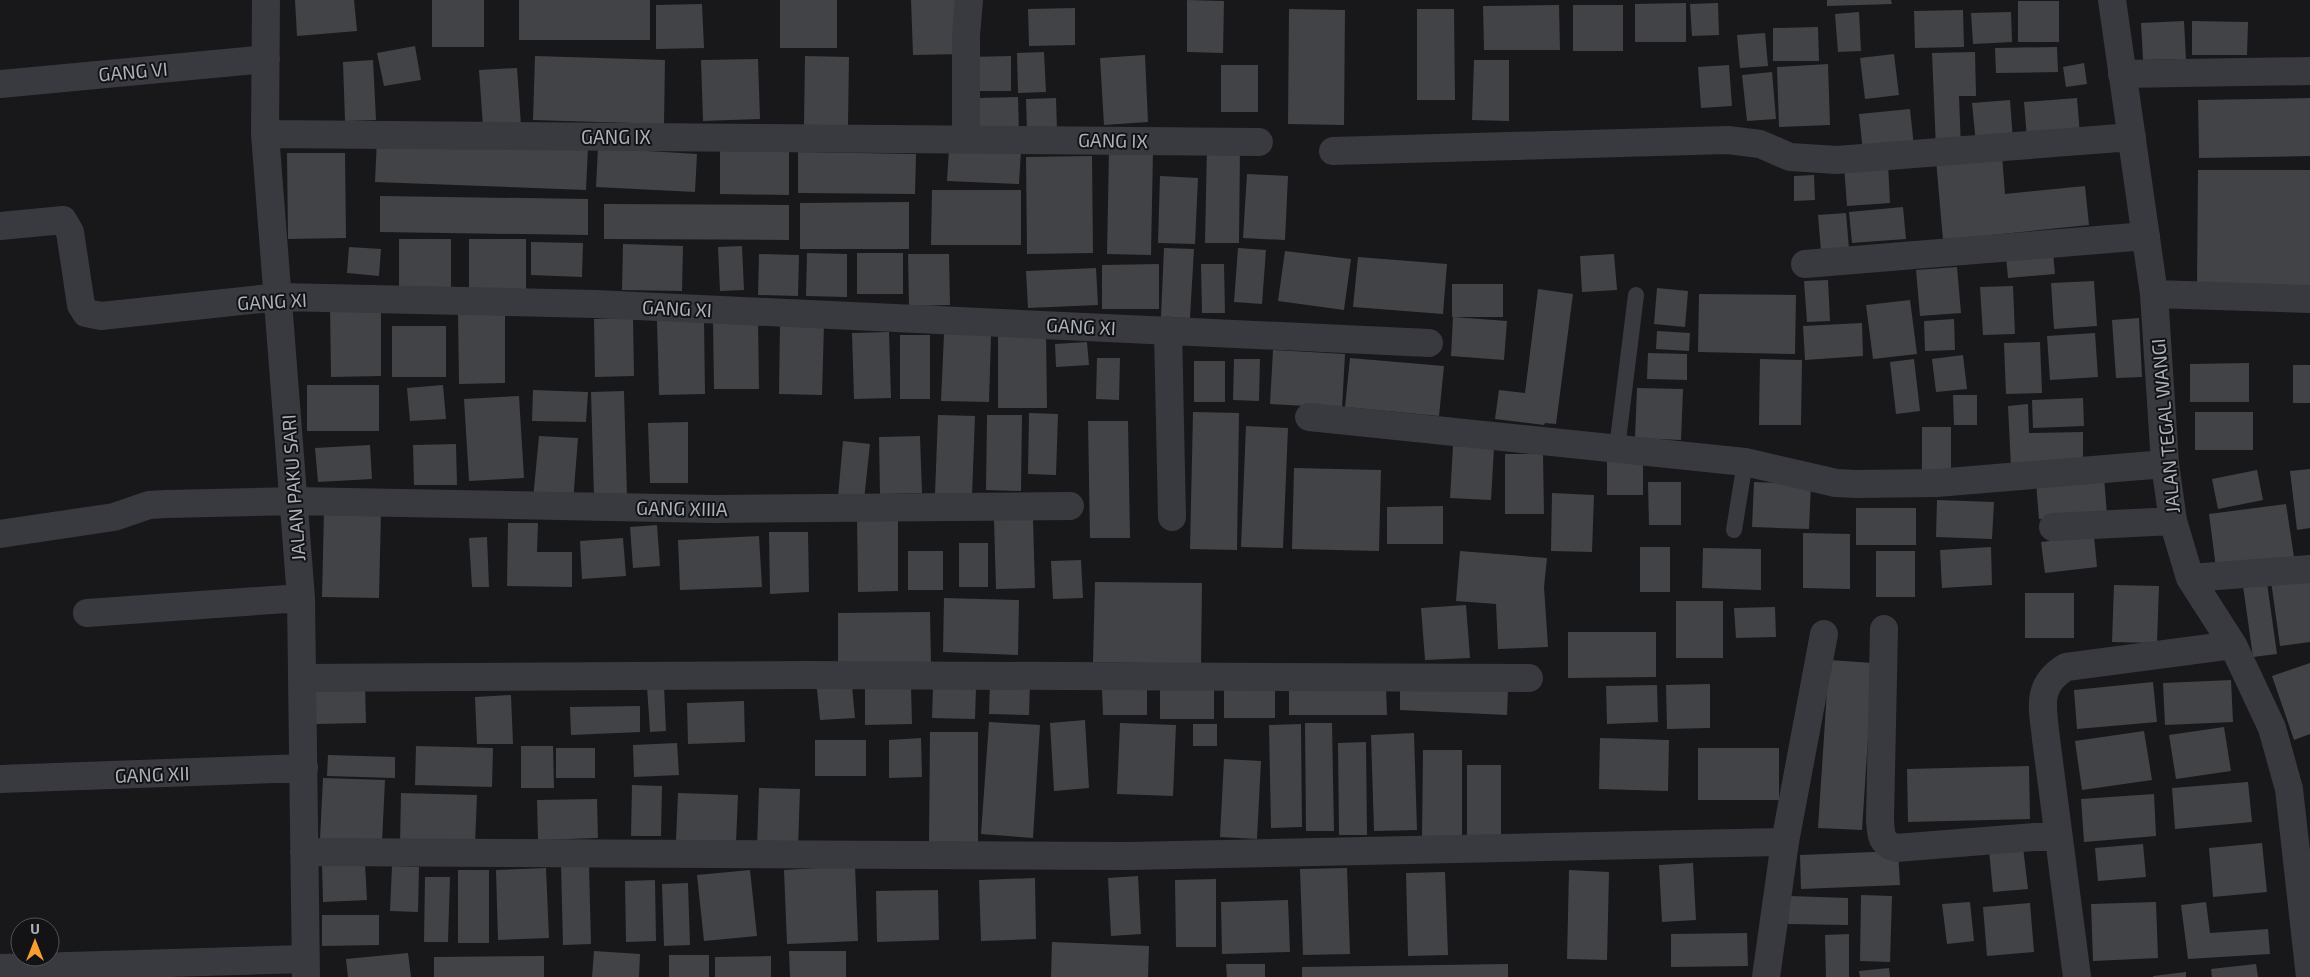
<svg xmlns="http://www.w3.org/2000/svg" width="2310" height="977" viewBox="0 0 2310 977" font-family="'Exo 2',sans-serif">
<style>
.building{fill:#424347}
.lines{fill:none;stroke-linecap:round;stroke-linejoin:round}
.service{stroke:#393a3f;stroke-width:16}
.minor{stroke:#393a3f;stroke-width:28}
.labels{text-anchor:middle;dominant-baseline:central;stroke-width:4;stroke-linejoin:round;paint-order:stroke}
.street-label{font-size:19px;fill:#aab1ba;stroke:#131315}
</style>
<rect width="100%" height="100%" fill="#18181a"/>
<path class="building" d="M295,0H354L357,31L297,36Z
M432,0H484V47H432Z
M519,0H650V40H519Z
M780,0H837V48H780Z
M911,0H962L963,54L913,55Z
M1187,0L1224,1L1223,53L1187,52Z
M1827,0H1891L1892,4L1827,6Z
M2018,1H2059V42H2018Z
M1686,3V42H1635V4Z
M1718,3L1719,35L1692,36L1690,4Z
M702,4L704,48L656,49V5Z
M1559,5L1560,50H1484L1483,6Z
M1573,5H1623V51H1573Z
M1075,8V45L1029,46L1028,9Z
M1289,9L1345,10L1344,125L1288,124Z
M1417,9H1454L1455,100H1417Z
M1963,10L1964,47L1915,48L1914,11Z
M1859,12L1861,51L1838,52L1835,14Z
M2011,12L2012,42L1973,44L1971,13Z
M2184,21L2186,59L2143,60L2141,23Z
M2192,21L2248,22L2247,55H2192Z
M1818,27L1819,61H1773V28Z
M1765,33L1768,66L1740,68L1737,35Z
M415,46L421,80L384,86L377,53Z
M2057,47L2058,72L1996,73L1995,48Z
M1044,52L1046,92L1018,93L1017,53Z
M1975,52L1976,96H1959L1961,148L1936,149L1932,53Z
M1894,54L1899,95L1865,99L1860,58Z
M1145,55L1148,122L1104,125L1100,58Z
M535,56L665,60L664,124L533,120Z
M805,56L849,57L848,125H804Z
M1011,56V91H969L968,57Z
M758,59L760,119L703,121L701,60Z
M373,60L376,120L345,121L343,62Z
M1474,60H1509V121L1472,120Z
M2084,63L2087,84L2066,87L2063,67Z
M1828,64L1830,125L1779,127L1777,67Z
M1221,65H1258V112H1221Z
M1729,65L1732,106L1701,108L1698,67Z
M517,68L521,125L483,127L479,70Z
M1772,72L1776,119L1747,121L1742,75Z
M1018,97L1019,133L977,134L976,98Z
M1056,98L1057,130L1027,132L1026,99Z
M2077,98L2080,135L2027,138L2024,102Z
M2310,98V156L2199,158L2198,100Z
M2010,100L2013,141L1976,144L1972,103Z
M1910,109L1914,147L1863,152L1859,114Z
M377,139L588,147L586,190L375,182Z
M1207,145L1240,146L1239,243H1205Z
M720,147L789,148V195L720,194Z
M598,148L697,154L695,192L596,187Z
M949,149L1021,151L1019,184L947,181Z
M1109,150H1153L1151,255L1107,254Z
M798,152L916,154L915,194L798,193Z
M287,153H345L346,238L288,239Z
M2002,155L2005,194L2085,186L2089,225L1943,240L1936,160Z
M1092,156L1093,253L1027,254L1026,157Z
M1888,163L1890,203L1847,206L1844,166Z
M2198,170H2310V286L2197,285Z
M1247,174L1288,176L1285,240L1243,238Z
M1814,175L1815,200L1794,201V176Z
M1160,176L1198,178L1195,244L1158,243Z
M932,190H1021V245H931Z
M380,196L588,199V235L380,232Z
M909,202V249H800V203Z
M604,204L789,205V240L604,239Z
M1903,207L1906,239L1852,243L1849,212Z
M1846,213L1849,249L1821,251L1818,215Z
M399,239H451V289H399Z
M469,239H526V290H469Z
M531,242L583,243L582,277L531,275Z
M623,244L683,246L682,291L622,290Z
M742,246L744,290L720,291L718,247Z
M349,247L381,249L379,276L347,273Z
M1164,248L1194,249L1190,318L1161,317Z
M1238,248L1266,250L1262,304L1234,302Z
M1285,251L1351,259L1344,310L1278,301Z
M807,253L847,254V297L806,296Z
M857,253H903V294H857Z
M2053,253L2055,274L2008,278L2006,257Z
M759,254L799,255L798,296L758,295Z
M908,254H949L950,305L909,306Z
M1614,254L1617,290L1582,292L1580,256Z
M1358,257L1447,264L1443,314L1353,307Z
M1159,264V309H1102V265Z
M1201,264H1224L1225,313H1202Z
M1957,267L1961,313L1920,316L1916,270Z
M1096,268L1098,305L1028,308L1026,271Z
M1828,280L1830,321L1807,322L1804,281Z
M2094,281L2097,326L2054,329L2051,283Z
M1452,284H1503V317H1452Z
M2013,286L2015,334L1983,335L1980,287Z
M1657,288L1688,291L1685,327L1654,324Z
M1538,289L1573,294L1556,424L1545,423L1544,425L1495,419L1499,390L1525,393Z
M1699,294L1796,295L1795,354L1698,352Z
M1910,300L1917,354L1873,359L1866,305Z
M381,306V376L331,377L330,307Z
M505,313V383L459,384L458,314Z
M1453,317L1507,321L1504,360L1451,356Z
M633,318L634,376L595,377L594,319Z
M2139,318L2142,377L2116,378L2112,320Z
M1954,319L1955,350L1925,351L1924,321Z
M704,320L705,394L659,395L657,321Z
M758,321L759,389H714L713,322Z
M780,322L824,324L822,395L779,394Z
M1862,323L1863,356L1805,360L1803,326Z
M392,326H446V377H392Z
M1657,331L1690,333L1689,351L1656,349Z
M889,332L891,398L854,399L852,333Z
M998,333H1046L1047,408H998Z
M2095,333L2098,377L2050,380L2047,336Z
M944,334L991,335L989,402L941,401Z
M900,335H930V399H900Z
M1087,342L1089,365L1056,367L1055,344Z
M2040,342L2042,393L2006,394L2004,343Z
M1273,350L1345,354L1342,408L1270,404Z
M1648,353L1687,354V380L1647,379Z
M1963,355L1967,389L1936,392L1932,359Z
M1097,358H1120L1119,400L1096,399Z
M1350,358L1444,366L1439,416L1345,407Z
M1234,359H1260L1259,401L1233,400Z
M1760,359L1802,360L1801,425H1759Z
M1914,359L1920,411L1896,414L1890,362Z
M1194,361H1225V402H1194Z
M2249,363V402H2190V364Z
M2293,365H2310V403H2293Z
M307,385H379V431H307Z
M443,385L446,419L410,421L407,388Z
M1637,388L1683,389L1681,440L1635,438Z
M533,390L588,392L586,422L532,421Z
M624,391L627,496L594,497L591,392Z
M1953,395H1977V425H1954Z
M519,396L524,478L469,481L464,399Z
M2083,398L2084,426L2033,428L2032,400Z
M2028,404L2029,433L2083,432V464L2011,468L2008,406Z
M1193,412L1239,413L1237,550L1190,549Z
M2195,412H2253V450H2195Z
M1029,413L1058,414L1056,475L1028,474Z
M938,415L975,416L972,496L935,494Z
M987,415H1022L1021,491L986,490Z
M1088,421H1128L1130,538H1090Z
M688,422V483H650L648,423Z
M1246,426L1288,428L1283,548L1241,547Z
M1922,427H1951V473H1922Z
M539,436L578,438L573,502L533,499Z
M920,436L922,493L880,494L879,437Z
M843,441L870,444L864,500L838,497Z
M456,444L457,485H414L413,445Z
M370,445L372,479L318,482L315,448Z
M1453,446L1494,448L1491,500L1450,498Z
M1505,454H1543L1544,514H1505Z
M1607,458H1643V495H1607Z
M1294,468L1381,470L1379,551L1292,549Z
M2310,469V528L2297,530L2290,471Z
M2257,470L2263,500L2218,509L2212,479Z
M2104,477L2107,515L2039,519L2036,482Z
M1648,482H1681V525H1649Z
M1754,482L1811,484L1809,529L1752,527Z
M1552,493L1594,495L1592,552L1551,551Z
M1937,500L1994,502L1992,539L1936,537Z
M2286,504L2294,557L2216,568L2209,514Z
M1443,506V544H1387V507Z
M1856,508H1916V545H1856Z
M324,510L381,511L379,598L322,597Z
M857,515H898V591L858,592Z
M1033,519L1035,588L996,589L994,520Z
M508,523H538L537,552H572V587L507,586Z
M657,525L660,566L633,568L630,527Z
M769,532H808L809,592L770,594Z
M1803,533L1850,534V589L1803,588Z
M759,536L762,587L680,590L678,540Z
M2094,536L2097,567L2045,573L2041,542Z
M487,537L489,587H472L469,538Z
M623,538L626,576L582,579L580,541Z
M959,543H988V587H959Z
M1640,547H1670V592H1640Z
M1991,547L1992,585L1942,588L1940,550Z
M1703,548L1761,549V590L1702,588Z
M908,551H943V590H908Z
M1460,551L1547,558L1544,587L1548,647L1498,649L1496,604L1456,601Z
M1876,551H1915V597H1876Z
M1081,560L1083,598L1053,599L1051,561Z
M2266,576L2277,654L2253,657L2242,579Z
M2310,576V642L2280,646L2271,581Z
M1095,582L1202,583L1201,664L1093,662Z
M2114,585L2159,586L2157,643L2112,642Z
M2025,593H2074V638H2025Z
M944,598L1019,600L1018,655L943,652Z
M1676,601H1723V658H1676Z
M1466,605L1470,658L1425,660L1421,608Z
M1775,607L1776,637L1736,638L1734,608Z
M930,612L931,663L838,664V613Z
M1568,632H1656V677L1568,678Z
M1829,660L1873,663L1862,830L1818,828Z
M2310,663V734L2294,740L2272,676Z
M2231,680L2233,722L2165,725L2163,683Z
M2153,682L2157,722L2077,729L2074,690Z
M990,683L1030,684L1029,715L989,714Z
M1224,684H1275V718H1224Z
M1710,684V728L1667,729L1666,685Z
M365,685L366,723L315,724L314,686Z
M1400,685L1508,689L1507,715L1400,710Z
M1657,685L1658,722L1607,724L1606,686Z
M647,686H664L666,731L650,732Z
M852,686L855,718L820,720L817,689Z
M911,686L912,724L865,725V688Z
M933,686L976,688L975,719L932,718Z
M1147,688V715H1103L1102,689Z
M1160,688H1214V719H1160Z
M1289,688H1386L1387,715H1289Z
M511,695L513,744H477L475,697Z
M744,701L745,742L688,744L687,703Z
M640,706V732L571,735L570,707Z
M1085,720L1089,788L1054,791L1050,723Z
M989,722L1040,725L1033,838L981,834Z
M1120,723L1176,725L1173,796L1117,794Z
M1305,723H1332L1334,831H1306Z
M1193,724H1217V746H1193Z
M1301,724L1302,827L1271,828L1269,725Z
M2224,727L2231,771L2176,779L2169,735Z
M2144,731L2152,780L2082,790L2075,741Z
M930,732H978V843L929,842Z
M1414,733L1417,830L1374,831L1371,735Z
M921,738L922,777L889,778V740Z
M1600,738L1669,740L1668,791L1599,789Z
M815,740H866V776H815Z
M1366,742L1367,835H1339L1338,743Z
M677,743L679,775L634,777L633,745Z
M416,746L493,748L492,787L415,785Z
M521,746H553L554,788H521Z
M556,748H595V778H556Z
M1698,748H1779V800H1698Z
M1423,750H1462V836H1422Z
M328,755L395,757V778L327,776Z
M1224,759L1261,761L1257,839L1220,837Z
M1467,765H1501V837H1467Z
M2029,766L2030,819L1908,822L1907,769Z
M323,778L385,780L382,842L320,839Z
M2248,782L2252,822L2175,829L2172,788Z
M632,785L662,786L661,836H631Z
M759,788L800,789L798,848L757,847Z
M401,793L477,795L475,844L400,843Z
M678,793L738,795L736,843L676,840Z
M2154,794L2156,836L2084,842L2081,799Z
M597,799L598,838L538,840L537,800Z
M2262,843L2267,892L2213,897L2209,848Z
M2143,844L2146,877L2098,881L2095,848Z
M2023,847L2028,889L1993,892L1989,850Z
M1898,851L1900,885L1801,889L1800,855Z
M1693,863L1696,920L1662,922L1659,865Z
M365,864L367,900L323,902L322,865Z
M561,865H589L591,944L563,945Z
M392,866L419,867L418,912L390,911Z
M855,866L858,941L787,944L784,870Z
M546,868L549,938L498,940L496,870Z
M1347,868L1350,954L1303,955L1300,869Z
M458,870H489V943H458Z
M750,870L757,936L704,941L697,875Z
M1569,870L1609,872L1607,960L1567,959Z
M1445,872L1448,955L1408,956L1406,873Z
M1138,876L1141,934L1111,936L1108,878Z
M425,877H450L448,942H424Z
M1035,878L1036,939L981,941L979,880Z
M1216,879V947H1176L1175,880Z
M655,880L656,941L626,942L625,881Z
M688,883L690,945L664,946L662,884Z
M938,890L939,940L877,942L876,891Z
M1861,895L1892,896L1890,962L1860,961Z
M1789,896L1848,898V925L1788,924Z
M1288,900L1290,952L1222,954L1221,902Z
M1970,902L1974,941L1947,944L1942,904Z
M2156,902L2158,958L2093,961L2091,904Z
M2206,902L2210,933L2268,929L2270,954L2188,959L2181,905Z
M2030,903L2034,952L1987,956L1983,907Z
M322,915H379V945L322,946Z
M1747,933L1748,966L1671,967V934Z
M1849,934V977H1826L1825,935Z
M1052,942L1149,946L1148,977H1051Z
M594,951L640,954L639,977H592Z
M789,951H846V977H790Z
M408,953L411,977H348L346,959Z
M669,955H709V977H669Z
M544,956V977H434V957Z
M771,956V977H715V957Z
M1226,964H1265V977H1227Z
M1508,964V977H1302V967Z
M2256,964L2258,977H2212L2211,969Z
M1889,968L1890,977H1860L1859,971Z
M2186,972V977H2153V976Z"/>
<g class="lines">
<path class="service" d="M1617,448L1636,295
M1734,530L1745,462"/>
<path class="minor" d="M266,0L265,134L301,598L306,977
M2112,0L2154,294L2165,464L2173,521L2190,578L2233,645L2272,728L2289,789L2310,977
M2122,74L2310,71
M0,84L266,59
M265,134L1259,142
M966,138V35L969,0
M1333,151L1728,140L1760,144L1790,157L1837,160L2132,137
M0,226L63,220L70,232L81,305L86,313L101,316L279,297L595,304L1429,343
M1805,264L2146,236
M2154,294L2310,299
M1168,330L1172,517
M1309,417L1745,462L1836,483L1856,484L1936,483L2165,464
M2053,527L2173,521
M0,534L114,517L149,505L166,504L294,501L714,509L1070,506
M2190,578L2310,569
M87,613L301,598
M1884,629L1880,819C1881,834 1880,843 1896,848L2058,835
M302,678L805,675L1529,678
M0,779L304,768
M304,852L1128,856L1785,842
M0,968L305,959
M1766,977L1785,842L1824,634
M2077,977L2046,739C2043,708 2035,686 2066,667L2233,645"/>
</g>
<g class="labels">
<g class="street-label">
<text transform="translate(133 71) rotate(-5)">GANG VI</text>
<text x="616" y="136">GANG IX</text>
<text transform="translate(1113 140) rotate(1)">GANG IX</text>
<text transform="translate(272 301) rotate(-3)">GANG XI</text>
<text transform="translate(677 308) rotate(3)">GANG XI</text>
<text transform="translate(1081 326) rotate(3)">GANG XI</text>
<text transform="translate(2165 426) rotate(-95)">JALAN TEGAL WANGI</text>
<text transform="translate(293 488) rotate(-94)">JALAN PAKU SARI</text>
<text transform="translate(682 508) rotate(1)">GANG XIIIA</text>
<text transform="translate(152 774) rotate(-2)">GANG XII</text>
</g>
</g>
<g transform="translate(35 942)"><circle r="24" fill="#131315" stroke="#4f5257"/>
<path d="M0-4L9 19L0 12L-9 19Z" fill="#f99e31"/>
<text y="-8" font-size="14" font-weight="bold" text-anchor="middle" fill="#aab1ba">U</text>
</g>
</svg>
